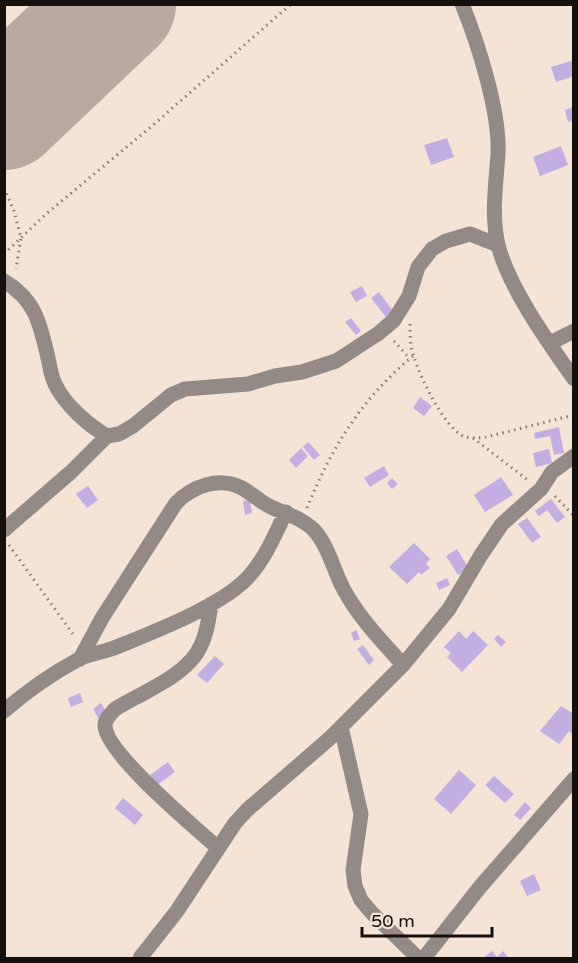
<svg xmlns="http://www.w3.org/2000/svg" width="578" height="963" viewBox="0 0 578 963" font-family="'Varela Round',sans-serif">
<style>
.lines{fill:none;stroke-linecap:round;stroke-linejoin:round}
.runway{stroke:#b9aa9f;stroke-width:118}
.building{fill:#c3aee2}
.path{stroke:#84786f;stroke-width:3;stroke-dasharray:1.5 4.5;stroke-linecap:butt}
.minor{stroke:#938a86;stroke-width:15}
</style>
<rect width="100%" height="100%" fill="#f5e3d5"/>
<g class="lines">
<path class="runway" d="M4,111L117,4"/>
</g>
<path class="building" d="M574,60V76L556,82L551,67Z
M574,107V120L568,122L565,110Z
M447,138L454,157L431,165L424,145Z
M561,146L568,165L540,176L533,157Z
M362,286L367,296L356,302L350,292Z
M379,292L393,311L386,317L371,298Z
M351,318L361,331L356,335L345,322Z
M420,397L432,406L424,416L413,408Z
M559,427L564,453L554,455L550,436L535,439L534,433Z
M308,442L320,455L314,460L303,447Z
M301,448L308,456L296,468L289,460Z
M549,449L552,463L536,467L533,453Z
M384,466L389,475L370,487L364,478Z
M501,477L513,495L485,512L474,495Z
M392,478L398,484L392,489L387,483Z
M88,486L98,500L87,508L76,494Z
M551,499L565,517L557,523L547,510L539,516L535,511Z
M250,500L252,513L245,515L243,501Z
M527,518L541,537L532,543L518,524Z
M414,543L430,559L426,564L430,568L421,575L419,572L407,584L389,567Z
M457,549L469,569L458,575L446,556Z
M447,578L450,585L439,590L436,583Z
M356,630L360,639L354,641L351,633Z
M459,631L466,639L473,631L488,645L462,672L447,657L451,653L444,647Z
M498,635L506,642L501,647L494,639Z
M363,645L374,660L369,665L357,649Z
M215,656L224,664L207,683L197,675Z
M80,693L83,702L71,707L68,698Z
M101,703L107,714L99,719L93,709Z
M561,706L574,714V735L569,731L559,744L540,731Z
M168,762L175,772L157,785L150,775Z
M459,770L476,785L451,814L434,799Z
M494,776L514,794L505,803L485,785Z
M123,798L143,815L135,825L115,808Z
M525,802L531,808L520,820L514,815Z
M534,874L541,890L527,896L520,881Z
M492,951L497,957L503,951L509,958H483Z"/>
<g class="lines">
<path class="path" d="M4,188L14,211L21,238L16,269
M4,254L46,214L152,126L291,4
M410,324C410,335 410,347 414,357C420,377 444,427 463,436C470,439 478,438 486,437L574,415
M394,341L410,359
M473,438L529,481
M555,496L574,516
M307,508C331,448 363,397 413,356
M9,545L75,637"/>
<path class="minor" d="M462,4C478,43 500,112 498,154C496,184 491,215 498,245C509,288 548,342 574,379
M4,281C36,300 40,324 48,358C50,367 51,376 55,384C65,405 88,425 107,436L119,434L133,426L171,395L185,389L248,384L275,376L302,372L336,361L379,333L394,320L409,296L418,267L432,249L446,241L470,234L498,245
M550,343L574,331
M4,530L71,472L107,436
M211,604C209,618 207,633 201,645C189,675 141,693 115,709C111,714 105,719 105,725C104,752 196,828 218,848
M80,659L102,618L176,503C193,486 219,476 242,488C253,494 261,503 273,508C287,514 301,518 313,529C329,546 333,570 344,590C360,619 382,641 403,665
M4,711C26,692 53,673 79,659C90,654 103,652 114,648C151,633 225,605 250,575C266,557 275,534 286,512
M341,727L361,814L353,870L355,886L361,900L371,912L418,958
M140,958L177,911L235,823L247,810L329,739L403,665L449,609L481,555L502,524L541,489L552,472L574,456
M424,958L480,887L574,779"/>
</g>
<rect width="578" height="963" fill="none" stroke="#16100c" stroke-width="12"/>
<path d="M362 927v9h130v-9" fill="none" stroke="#16100c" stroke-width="3"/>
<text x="371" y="927" font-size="18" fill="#16100c" stroke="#f5e3d5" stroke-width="4.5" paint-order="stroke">50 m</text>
</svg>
